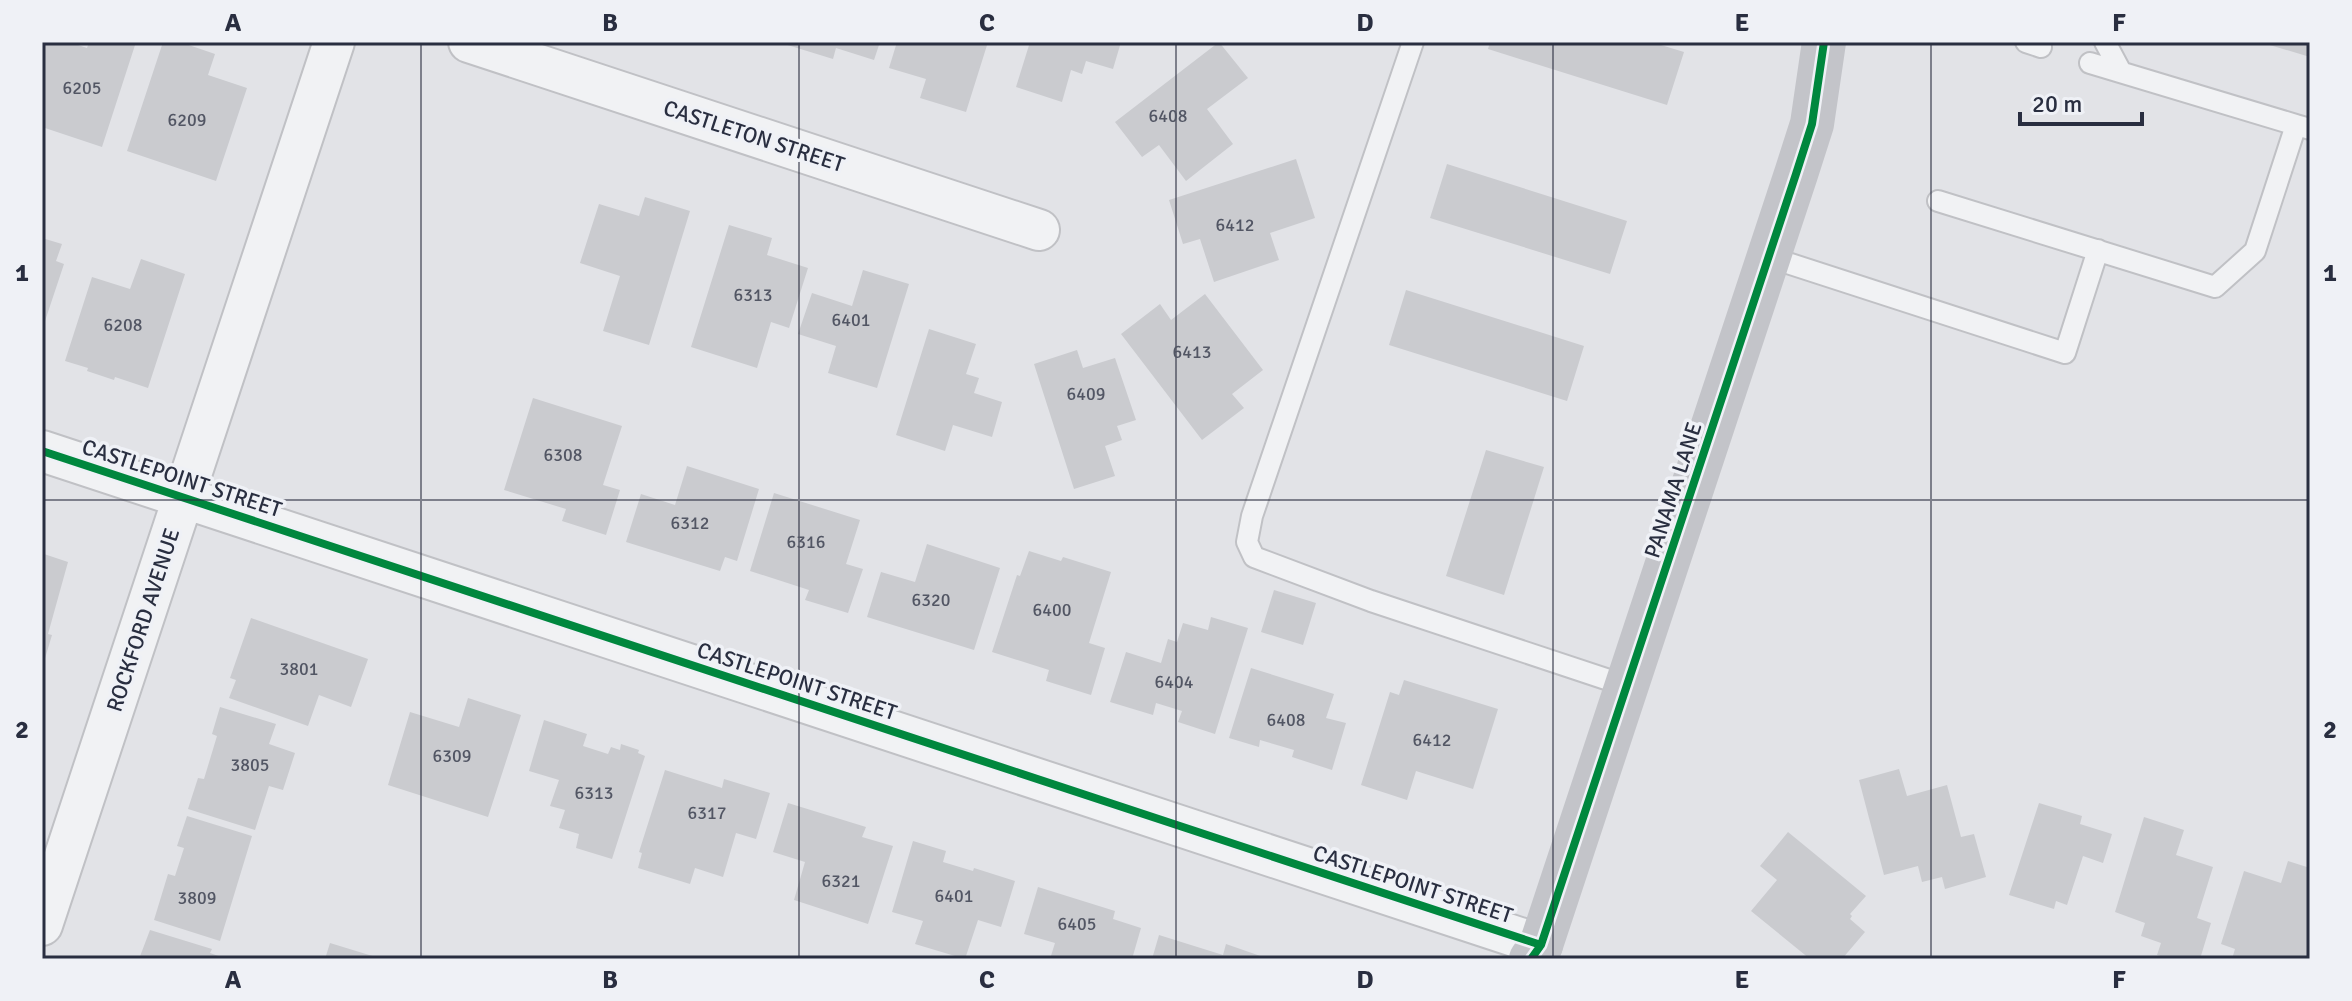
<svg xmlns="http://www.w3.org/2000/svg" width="2352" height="1001" viewBox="0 0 2352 1001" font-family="Signika,sans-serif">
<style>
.building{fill:#cacbcf}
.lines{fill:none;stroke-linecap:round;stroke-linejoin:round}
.lane-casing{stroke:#c0c1c5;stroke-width:24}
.street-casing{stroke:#c0c1c5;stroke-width:44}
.lane{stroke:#f1f2f4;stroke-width:20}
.street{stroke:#f1f2f4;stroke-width:40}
.secondary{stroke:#c3c4c9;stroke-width:44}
.cycleway-casing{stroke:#eff1f6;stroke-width:13}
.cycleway{stroke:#00873e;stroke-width:8}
.grid{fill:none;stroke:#292e40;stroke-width:2;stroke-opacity:0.55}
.labels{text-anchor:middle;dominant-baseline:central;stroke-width:7;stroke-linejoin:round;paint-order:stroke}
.number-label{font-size:18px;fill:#525664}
.street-label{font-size:22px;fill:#292e40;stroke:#eff1f6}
.neatline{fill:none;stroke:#292e40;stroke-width:3}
.grid-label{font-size:26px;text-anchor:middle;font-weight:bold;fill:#292e40}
</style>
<rect width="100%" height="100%" fill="#e2e3e7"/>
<path class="building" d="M42,42H69L87,48L89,42H136L102,147L42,127Z
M163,42H180L215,54L208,75L247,88L216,181L127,151Z
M880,42L874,60L836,48L833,59L781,43Z
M897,42H988L966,112L920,98L926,79L889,68Z
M1030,42H1121L1113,69L1086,61L1082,74L1071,70L1062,102L1016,87Z
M1219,42L1248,78L1207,109L1233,144L1186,181L1159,145L1142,157L1115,122Z
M1490,42H1651L1684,52L1667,105L1488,49Z
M2263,42H2310V57L2263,43Z
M1296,159L1315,218L1270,233L1279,260L1214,282L1200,239L1183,244L1169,200Z
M1447,164L1627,221L1610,274L1430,218Z
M645,197L690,211L649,345L603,331L620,276L580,263L599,204L639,216Z
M729,225L772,238L767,255L808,268L789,328L771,322L757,368L691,347Z
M42,238L62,244L56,261L64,264L43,327Z
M141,259L185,274L148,388L115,377L114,380L87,371L88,368L65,361L92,277L130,289Z
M863,270L909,284L877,388L828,373L836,346L798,334L812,293L852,306Z
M1406,290L1584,346L1567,401L1389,345Z
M1205,294L1263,370L1232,394L1244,408L1202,440L1121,334L1160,304L1171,320Z
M929,329L976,344L966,374L979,378L974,393L1002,402L992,437L953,425L945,451L896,435Z
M1077,350L1083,368L1115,358L1136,420L1117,426L1122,440L1105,446L1115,476L1074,489L1034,364Z
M533,398L622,426L603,485L620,490L606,535L562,521L566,509L504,490Z
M1486,450L1544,467L1504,595L1446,576Z
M687,466L759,489L737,561L725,557L720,571L626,542L641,494L675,505Z
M774,493L860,520L846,564L863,569L848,613L805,600L809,590L750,571Z
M927,544L1000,568L974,650L867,617L881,572L915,582Z
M42,548L45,549L44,554L68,562L48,634L52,635L43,665Z
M1029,551L1061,561L1063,557L1111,572L1089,643L1105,648L1091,695L1046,681L1049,670L992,652L1017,575L1020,576Z
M1274,590L1316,603L1303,645L1261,632Z
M1211,617L1248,628L1215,734L1178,722L1182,711L1156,703L1153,715L1110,702L1126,652L1161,663L1168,639L1177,642L1183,623L1208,630Z
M251,618L368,659L351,707L319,695L308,726L229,698L236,680L230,678Z
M1251,668L1334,694L1326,718L1346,723L1332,770L1292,757L1294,750L1260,740L1259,747L1229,738Z
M1404,680L1498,709L1473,789L1416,771L1407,800L1361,785L1390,692L1399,695Z
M468,698L521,715L488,817L388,785L410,712L459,727Z
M220,707L276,724L269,744L295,753L283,790L269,786L255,830L188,809L198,778L204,779L217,736L212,734Z
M544,720L587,734L583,746L608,754L611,747L620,750L621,744L639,750L638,753L645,756L612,859L576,848L579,834L559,828L565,810L550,806L559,780L529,771Z
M1899,769L1907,796L1947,785L1961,837L1974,834L1986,877L1945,889L1942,877L1922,882L1918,866L1884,875L1859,780Z
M665,770L722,788L724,779L770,793L756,839L736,833L723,877L695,868L690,884L638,868L642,853L639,852Z
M788,803L866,827L862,837L893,846L868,924L794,900L805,862L773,852Z
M2039,803L2082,816L2080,824L2112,834L2103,863L2083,856L2067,905L2056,901L2054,909L2009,895Z
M187,816L252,836L220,941L154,920L168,874L175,876L184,848L177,846Z
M2144,817L2184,830L2176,855L2213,867L2197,918L2211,923L2200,959H2170L2157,955L2161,943L2141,936L2145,923L2115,912Z
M1788,832L1866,896L1850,914L1852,916L1850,919L1865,932L1842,959H1810L1751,911L1777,880L1760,866Z
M913,841L946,851L943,862L973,871L974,868L1015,881L1001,927L978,920L965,959L915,944L923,921L892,912Z
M2288,861L2310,868V959H2232L2235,949L2221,944L2244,871L2281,883Z
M1038,887L1115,911L1113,919L1141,928L1132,959H1050L1055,943L1024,934Z
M150,930L212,949L210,953L227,959H139Z
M1159,935L1223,955L1226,944L1269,959H1152Z
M330,943L379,958V959H325Z"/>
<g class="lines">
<defs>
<path id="lane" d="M1413,42L1252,516L1247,542L1254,557L1371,601L1627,686
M2026,42L2041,47
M2105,42L2121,72
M2090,63L2296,125
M1938,201L2215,287L2255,251L2296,125L2310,129
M1769,257L2065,353L2098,250"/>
<path id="street" d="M469,42L1039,230
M42,451L1541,945
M42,925L334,42"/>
</defs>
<use href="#lane" class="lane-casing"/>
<use href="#street" class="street-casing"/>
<use href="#lane" class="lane"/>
<use href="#street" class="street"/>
<path class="secondary" d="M1531,959L1541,945L1796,174L1812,124L1824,42"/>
<defs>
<path id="cycleway" d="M42,451L1541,945
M1531,959L1541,945L1796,174L1812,124L1824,42"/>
</defs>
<use href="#cycleway" class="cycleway-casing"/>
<use href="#cycleway" class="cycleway"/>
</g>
<path class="grid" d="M421,42V959M799,42V959M1176,42V959M1553,42V959M1931,42V959M42,500H2310"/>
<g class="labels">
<g class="number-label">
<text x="82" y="88">6205</text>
<text x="1168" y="116">6408</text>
<text x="187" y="120">6209</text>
<text x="1235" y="225">6412</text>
<text x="753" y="295">6313</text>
<text x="851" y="320">6401</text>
<text x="123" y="325">6208</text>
<text x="1192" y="352">6413</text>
<text x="1086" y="394">6409</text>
<text x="563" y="455">6308</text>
<text x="690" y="523">6312</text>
<text x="806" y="542">6316</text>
<text x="931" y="600">6320</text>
<text x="1052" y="610">6400</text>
<text x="299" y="669">3801</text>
<text x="1174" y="682">6404</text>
<text x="1286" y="720">6408</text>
<text x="1432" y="740">6412</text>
<text x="452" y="756">6309</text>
<text x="250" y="765">3805</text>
<text x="594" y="793">6313</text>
<text x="707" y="813">6317</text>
<text x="841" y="881">6321</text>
<text x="954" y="896">6401</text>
<text x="197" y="898">3809</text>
<text x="1077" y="924">6405</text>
</g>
<g class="street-label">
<text transform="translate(754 136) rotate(18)">CASTLETON STREET</text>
<text transform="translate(182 478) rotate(18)">CASTLEPOINT STREET</text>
<text transform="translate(1673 490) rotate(-72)">PANAMA LANE</text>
<text transform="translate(143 620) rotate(-72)">ROCKFORD AVENUE</text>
<text transform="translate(797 681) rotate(18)">CASTLEPOINT STREET</text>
<text transform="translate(1413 884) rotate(18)">CASTLEPOINT STREET</text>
</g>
</g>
<rect width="2352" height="1001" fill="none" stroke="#eff1f6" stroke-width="88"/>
<path d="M2020 112v12h122v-12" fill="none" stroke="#292e40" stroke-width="4"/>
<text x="2032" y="112" font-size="24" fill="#292e40" stroke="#eff1f6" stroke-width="6" paint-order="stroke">20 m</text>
<rect x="44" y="44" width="2264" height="913" class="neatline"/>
<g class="grid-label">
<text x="233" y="31">A</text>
<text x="610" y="31">B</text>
<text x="987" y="31">C</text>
<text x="1365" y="31">D</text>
<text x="1742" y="31">E</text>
<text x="2119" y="31">F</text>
<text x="22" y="281">1</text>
<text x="2330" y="281">1</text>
<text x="22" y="738">2</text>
<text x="2330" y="738">2</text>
<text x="233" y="988">A</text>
<text x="610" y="988">B</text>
<text x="987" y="988">C</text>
<text x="1365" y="988">D</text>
<text x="1742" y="988">E</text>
<text x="2119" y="988">F</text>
</g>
</svg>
